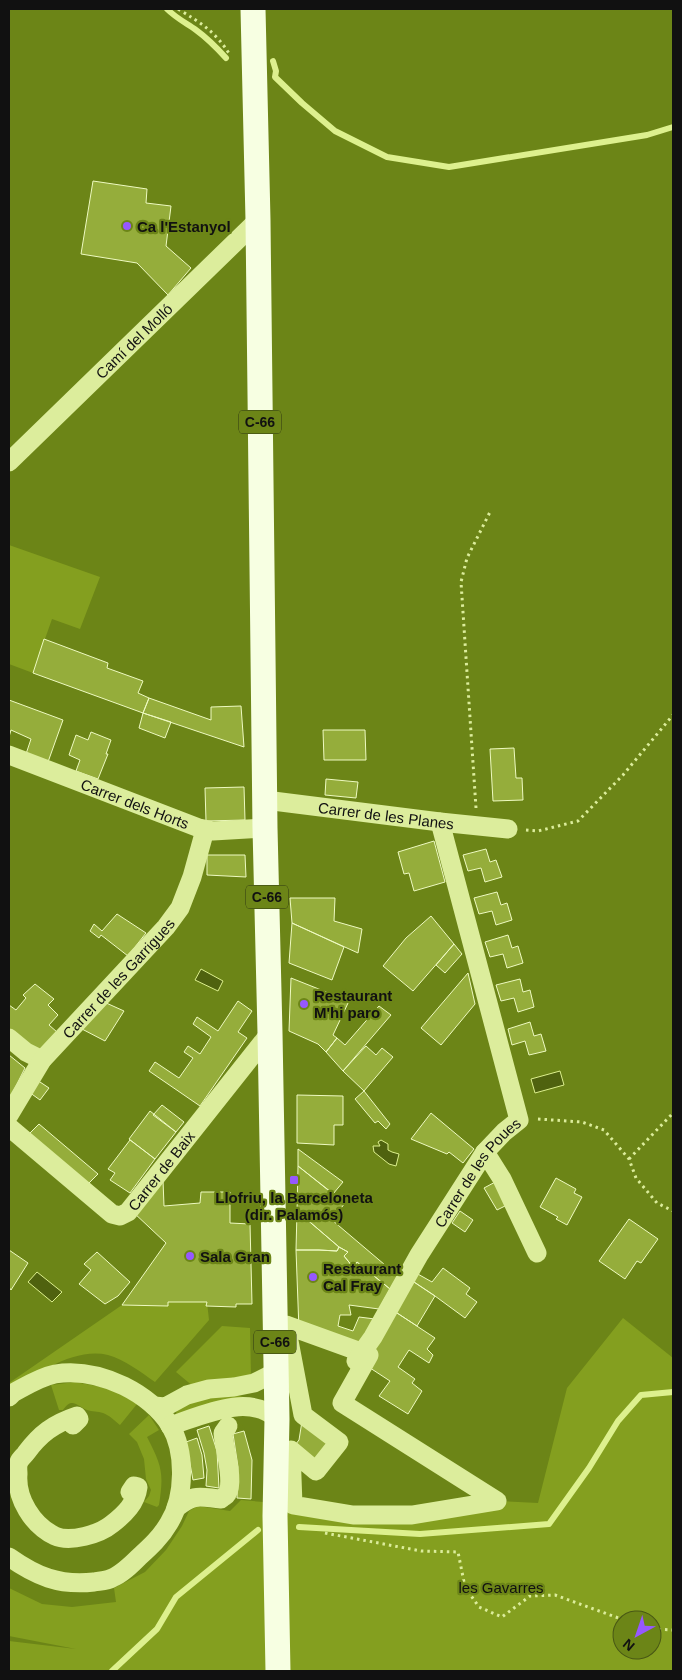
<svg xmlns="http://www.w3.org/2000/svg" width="682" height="1680" viewBox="0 0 682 1680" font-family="Arial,sans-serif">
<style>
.green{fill:#849f1f;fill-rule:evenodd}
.water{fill:#4f620f;stroke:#ddf08e}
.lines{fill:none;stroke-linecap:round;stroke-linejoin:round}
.stream{stroke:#ddf08e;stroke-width:6}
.building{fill:#95ad3b;stroke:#eefac1}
.path{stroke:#dced9c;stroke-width:3;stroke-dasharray:2.5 4;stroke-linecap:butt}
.minor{stroke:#dced9c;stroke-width:19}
.major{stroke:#f7ffe2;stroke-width:25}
.poi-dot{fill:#9658ff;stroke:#6c8517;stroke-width:2}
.labels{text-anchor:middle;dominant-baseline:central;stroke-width:4.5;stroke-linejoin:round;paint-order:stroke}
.shield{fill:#6c8517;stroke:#2c3413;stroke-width:1}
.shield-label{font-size:14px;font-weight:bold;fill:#111}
.poi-label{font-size:15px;font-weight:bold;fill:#111;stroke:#6c8517;text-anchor:start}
.street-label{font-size:15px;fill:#111;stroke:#6c8517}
.park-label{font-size:15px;fill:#111;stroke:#6c8517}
</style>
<rect width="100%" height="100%" fill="#6c8517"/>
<path class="green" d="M9,545L100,577L80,629L52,619L33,673L9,664Z
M168,1302H207L209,1320L155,1382C142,1373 124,1359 108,1355C74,1347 38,1374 9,1389V1383L122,1305L168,1306Z
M623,1318L673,1358V1671H9V1641L76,1649L9,1636V1588L42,1604L72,1607L116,1602L114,1588L145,1572L166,1550L182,1526L189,1511L198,1506L230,1511L241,1500L263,1502L353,1515L498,1501L538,1503L567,1388ZM622,1620H652V1650H622Z
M222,1326L250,1328L251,1376L236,1395L251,1399L215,1404L252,1434L214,1403L180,1417L176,1414L177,1409L192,1401L206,1397L176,1372Z
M75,1382C102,1387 114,1388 137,1404L120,1425C115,1421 109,1415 103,1413C98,1411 92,1412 87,1410C76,1405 72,1397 63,1410H59L51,1385Z
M149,1415L159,1430L147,1437C162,1466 164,1473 159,1505L157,1507L144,1502L149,1496L151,1490L146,1479L144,1459L137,1442L129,1434Z"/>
<path class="water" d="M201,969L223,981L218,991L195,980Z
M560,1071L564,1085L535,1093L531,1079Z
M381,1140L388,1144V1150L392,1152L399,1154L396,1166L389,1164L374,1152L373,1146H380L378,1142Z
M37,1272L62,1292L52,1302L28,1282Z"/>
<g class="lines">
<path class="stream" d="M167,9C176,18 186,23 196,30C207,38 217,48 226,58
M273,61L276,71L275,77L302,103L335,131L387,157L449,167L647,135L673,127
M299,1527L420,1534L549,1524L589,1468L618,1421L641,1395L673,1392
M112,1671L157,1629L176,1597L258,1530"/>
</g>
<path class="building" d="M93,181L147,189L146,203L171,206L166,246L191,268L168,295L137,263L81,254Z
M44,639L108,663L107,668L143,681L138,693L149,698L143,713L33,673Z
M149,698L211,720V707L241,706L244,747L143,713Z
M9,700L63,720L48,762L26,754L31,739L11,730L9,737Z
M143,713L171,722L165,738L139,728Z
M323,730H365L366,760H324Z
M91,732L111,740L106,754H108L98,779L76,771L80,760L69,755L76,735L88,740Z
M514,748L516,778H522L523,800L493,801L490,749Z
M326,779L358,782L356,798L325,795Z
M244,787L245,820L206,821L205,788Z
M434,841L445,882L414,891L409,873L404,874L398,852Z
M486,849L490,862L496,860L502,877L485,882L481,868L468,871L463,855Z
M207,855H245L246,877L207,875Z
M497,892L501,905L507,903L512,920L496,925L492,911L479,914L474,898Z
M290,898H335L334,921L362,929L358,953L292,923Z
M117,914L146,933L128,956L101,935L99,938L90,931L94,924L102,931Z
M431,916L454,944L413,991L383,966L406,938Z
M292,923L344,947L332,980L289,963Z
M508,935L512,948L518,946L523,963L507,968L503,954L490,957L485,942Z
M454,944L462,954L445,973L436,965Z
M468,973L475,1004L441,1045L421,1028Z
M291,978L349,1001L333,1035L337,1038L326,1052L318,1044L289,1031Z
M520,979L523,992L530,990L534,1007L518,1012L514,998L501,1001L496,985Z
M35,984L54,999L48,1005L58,1015L49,1025L57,1032L37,1053L9,1031V1005L16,1010L26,998L23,995Z
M238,1001L252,1011L238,1032L247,1038L200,1106L149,1071L155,1062L179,1078L193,1058L184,1052L188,1046L200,1054L211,1037L193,1024L197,1017L218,1031Z
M104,1002L124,1011L105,1041L80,1028Z
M379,1006L391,1015L343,1071L326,1052L337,1038L345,1045Z
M530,1022L534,1036L541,1034L546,1051L529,1055L525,1041L512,1045L508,1029Z
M366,1046L376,1055L382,1048L393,1057L364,1091L343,1071Z
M9,1055L25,1068L9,1100Z
M37,1080L49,1088L40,1100L29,1092Z
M364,1091L390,1124L386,1129L378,1121L375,1123L355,1099Z
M297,1095L343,1096V1125H334V1145L297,1143Z
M162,1105L184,1122L176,1132L153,1115Z
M150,1111L176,1132L155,1159L129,1139Z
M431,1113L474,1149L463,1163L449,1152L447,1154L411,1139Z
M39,1124L98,1174L87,1185L29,1134Z
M130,1140L155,1159L130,1193L110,1180L115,1173L108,1169Z
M298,1149L343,1182L333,1194L298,1166Z
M298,1166L345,1203L332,1220L398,1276L390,1289L357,1262L353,1267L344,1256L348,1252L339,1247L297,1211Z
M556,1178L576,1189L574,1193L582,1197L567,1225L556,1219L558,1217L540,1207Z
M163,1180L164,1206L200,1203L201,1192H230V1223L250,1224L252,1304H236V1307L206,1306L207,1302H168V1306L122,1305L166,1243L133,1212Z
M499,1180L511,1203L497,1210L484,1188Z
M297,1211L339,1247L337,1251L319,1250H296Z
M460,1211L473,1220L465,1232L452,1223Z
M629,1219L658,1239L641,1263L637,1261L625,1279L599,1261Z
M339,1247L348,1252L344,1256L353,1267L357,1262L390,1289L379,1309L349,1305L351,1315H340L338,1326L353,1331L359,1317L375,1319L355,1351L299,1330L296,1250H319L337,1251Z
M9,1250L28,1263L11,1290L9,1287Z
M97,1252L130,1282L118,1296L105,1304L79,1284L91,1270L84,1264Z
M443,1268L470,1288L466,1294L477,1302L465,1318L435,1296L411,1280L416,1273L432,1282Z
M411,1280L435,1296L417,1326L394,1311Z
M394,1311L435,1338L427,1349L433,1355L429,1363L409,1350L398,1367L415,1379L412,1383L422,1391L408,1414L379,1396L390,1381L364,1364Z
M303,1415L339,1442L316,1471L291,1450L299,1440Z
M209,1426L217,1451L219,1488L206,1486L207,1470L204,1453L197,1430Z
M244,1431L252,1460L251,1499L237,1498L238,1467L233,1434Z
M197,1438L202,1455L204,1478L193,1480L186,1442Z"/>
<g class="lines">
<path class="path" d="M178,9C201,23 216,32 230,55
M476,808L461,582L467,558L491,510
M526,830L538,831L578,821L623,775L673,715
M538,1119L582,1122L604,1130L629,1159L636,1178L657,1203L673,1211
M629,1159L673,1113
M325,1533L421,1551L458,1552L465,1587L479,1607L502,1617L530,1596L555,1595L624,1620
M652,1629L673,1630"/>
<g class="minor">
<path id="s1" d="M9,462L258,220"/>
<path id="s2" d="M9,755L199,828L213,831L265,828"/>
<path id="s3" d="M265,800L440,822L508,829"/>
<path d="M9,1038L26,1052L42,1060"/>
<path id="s4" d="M9,1115L42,1060L166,927L180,908L192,877L205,830"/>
<path id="s5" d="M9,1127L112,1214L120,1216L128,1212L270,1033"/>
<path d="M485,1152L502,1179L537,1253"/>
<path d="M286,1325L369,1355L342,1403L497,1501L412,1515H353L293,1505L291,1450L316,1471L339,1442L303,1415Z"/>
<path id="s6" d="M356,1361L373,1337L419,1255L485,1152L504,1132L519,1120L440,822"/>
<path d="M9,1397L13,1393C26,1386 40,1377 55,1374C79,1370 103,1376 124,1386C142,1395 159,1408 170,1425C186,1452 185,1497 169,1523C161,1537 150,1547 139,1557C131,1565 122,1574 112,1578C107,1581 99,1581 94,1582C59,1586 36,1576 9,1557"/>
<path d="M154,1406L165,1407L187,1395L209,1389L234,1387L254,1383L276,1372"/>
<path d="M73,1425L79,1419L77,1416C53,1424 40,1434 26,1453C24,1456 20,1459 19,1462C17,1465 18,1471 18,1474C16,1498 32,1525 55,1536C70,1543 100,1534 112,1524C125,1514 136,1503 138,1487L134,1486L130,1492"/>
<path d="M170,1426C201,1416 249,1392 277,1419"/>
<path d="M176,1508C195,1493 199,1497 221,1499C223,1497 226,1496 227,1494C235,1481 224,1449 223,1433L228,1426"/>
</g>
<path class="major" d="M253,9L258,220L265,828L270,1033L277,1419L275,1516L278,1671"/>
</g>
<g class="poi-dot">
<circle cx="127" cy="226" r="5"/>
<circle cx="304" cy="1004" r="5"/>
<rect x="289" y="1175" width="10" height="10" rx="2.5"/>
<circle cx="190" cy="1256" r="5"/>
<circle cx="313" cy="1277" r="5"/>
</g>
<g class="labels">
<g class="shield">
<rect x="239" y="410.5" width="42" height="23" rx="4"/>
<rect x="246" y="885.5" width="42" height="23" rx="4"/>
<rect x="254" y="1330.5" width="42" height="23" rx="4"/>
</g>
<g class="shield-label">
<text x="260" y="422">C-66</text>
<text x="267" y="897">C-66</text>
<text x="275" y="1342">C-66</text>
</g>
<g class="poi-label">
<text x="137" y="226">Ca l'Estanyol</text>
<text x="314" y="995">Restaurant<tspan x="314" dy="17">M'hi paro</tspan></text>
<text x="294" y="1197" text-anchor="middle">Llofriu, la Barceloneta<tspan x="294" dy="17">(dir. Palamós)</tspan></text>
<text x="200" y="1256">Sala Gran</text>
<text x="323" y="1268">Restaurant<tspan x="323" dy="17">Cal Fray</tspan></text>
</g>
<g class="street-label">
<text stroke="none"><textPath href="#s1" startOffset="174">Camí del Molló</textPath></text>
<text stroke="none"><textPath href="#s2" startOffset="135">Carrer dels Horts</textPath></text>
<text stroke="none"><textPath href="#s3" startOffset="122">Carrer de les Planes</textPath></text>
<text stroke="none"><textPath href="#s4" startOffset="176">Carrer de les Garrigues</textPath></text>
<text stroke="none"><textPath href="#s5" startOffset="205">Carrer de Baix</textPath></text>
<text stroke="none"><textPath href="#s6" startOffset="225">Carrer de les Poues</textPath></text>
</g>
<g class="park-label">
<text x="501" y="1587">les Gavarres</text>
</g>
</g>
<rect width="682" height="1680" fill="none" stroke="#111111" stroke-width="20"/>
<g transform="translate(637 1635) rotate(220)"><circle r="24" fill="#6c8517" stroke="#485715"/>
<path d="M0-4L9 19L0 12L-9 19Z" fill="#9658ff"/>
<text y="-8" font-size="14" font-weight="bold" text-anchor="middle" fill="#111111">N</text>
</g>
</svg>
